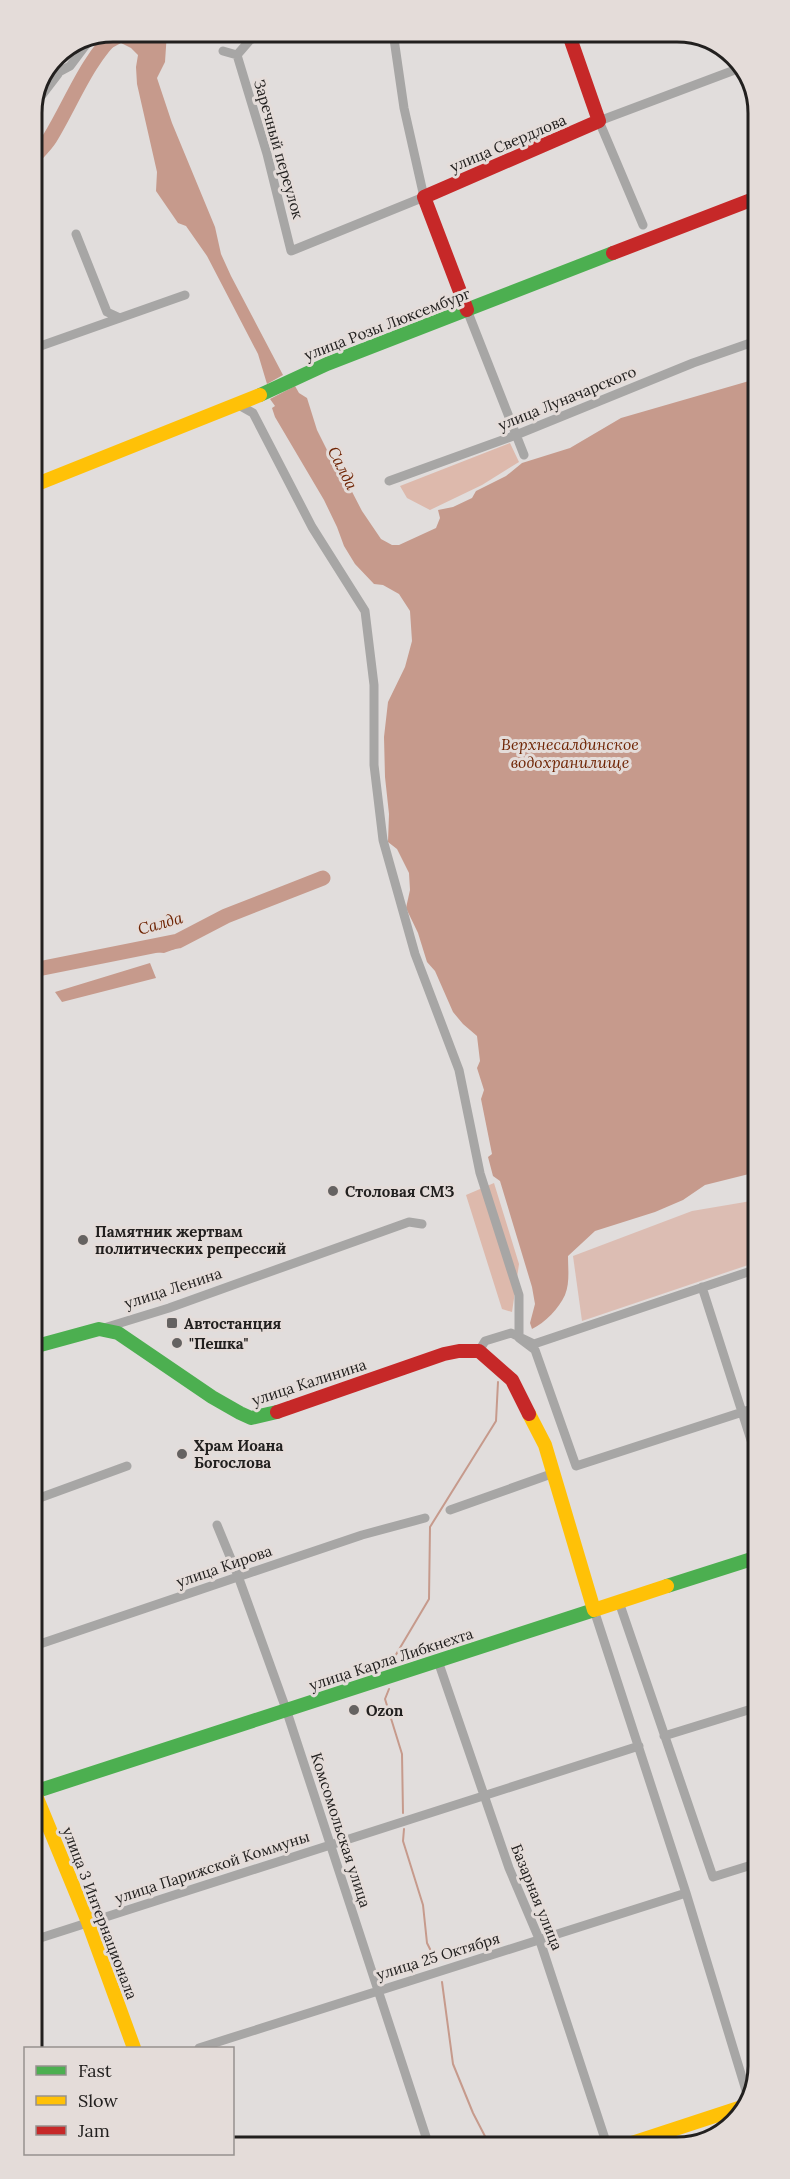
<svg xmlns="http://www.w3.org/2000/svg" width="790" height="2179" viewBox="0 0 790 2179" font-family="Lora,serif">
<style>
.green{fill:#dcbdb3}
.forest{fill:#ddb9ac}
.water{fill:#c69a8c}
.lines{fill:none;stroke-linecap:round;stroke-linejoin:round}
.stream{stroke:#c69a8c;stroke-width:2}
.river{stroke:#c69a8c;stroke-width:15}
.street{stroke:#a7a6a5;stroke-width:9}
.fast{stroke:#4caf50;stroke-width:14}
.slow{stroke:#ffc107;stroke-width:14}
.jam{stroke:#c62828;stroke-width:14}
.poi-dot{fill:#656261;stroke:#e4dcd9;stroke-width:2}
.labels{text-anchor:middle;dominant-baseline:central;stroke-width:6;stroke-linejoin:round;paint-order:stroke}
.street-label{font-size:15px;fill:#22201f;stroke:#e4dcd9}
.poi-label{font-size:15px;font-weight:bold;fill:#22201f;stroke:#e4dcd9;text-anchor:start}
.water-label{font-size:16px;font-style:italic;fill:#6f2505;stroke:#e4dcd9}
.rim{fill:none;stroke:#22201f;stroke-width:3}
</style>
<rect width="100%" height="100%" fill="#e1dddc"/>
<path class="green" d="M757,1200V1262L582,1321L573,1256L692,1211Z"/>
<path class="forest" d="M510,443L519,462L482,485L430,510L407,498L400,486Z
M494,1183L519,1264L512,1312L502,1309L466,1195Z"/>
<path class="water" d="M113,32H167L165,62L157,78L172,123L215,227L221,254L231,276L283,375L267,384L258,354L207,256L186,226L178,223L156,191L157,172L137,84L136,67L138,55L131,48L121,43L110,49L101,38Z
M756,379L757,1172L705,1185L683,1200L655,1212L595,1231L568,1256C568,1268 570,1283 565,1295C559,1308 545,1323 532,1329L530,1323L535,1304L532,1287L500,1181L493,1176L488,1157L492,1154L481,1099L484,1090L477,1068L480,1061L477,1036L463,1024L453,1012L435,971L427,962L418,933L406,908L410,890L409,873L397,849L388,842L389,814L385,777L384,737L388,702L405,667L412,641L410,611L399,594L383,585L374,584L355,564L344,546L337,527L324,500L275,417L272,408L275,406L270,399L295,386L299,393L307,398L317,430L329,454L347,482L362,511L381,539L392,545H399L436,528L440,518L438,510L453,507L472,498L476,491L506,476L522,463L570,448L621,418Z
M170,937H176L178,941L175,949L164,953L129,950L136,945Z
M150,963L156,978L62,1002L55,992Z"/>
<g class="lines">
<path class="stream" d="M391,1663L429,1599L430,1527L496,1421L498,1382
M389,1689L385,1699L402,1754L403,1813
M404,1829L403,1841L423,1905L427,1943L436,1961
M442,1982L453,2064L473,2113L490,2146"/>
<path class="river" d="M32,159C38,152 45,146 50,138C72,102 86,61 117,32
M33,970L178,941L226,916L323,878"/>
<path class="street" d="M223,51L237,55L250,40L267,32
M237,55L267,154L291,251L424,197L404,108L393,32
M44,80L70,66L88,42
M32,108L58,74
M643,225L599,121L740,68
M76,234L107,312L120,318
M467,310L524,455
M32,349L185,295
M237,404L253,413L312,527L365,611L374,685V765L383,840L415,954L459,1070L480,1173L519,1295V1338L535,1350L576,1466L758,1407
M389,481L516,435L693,363L756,341
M702,1287L758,1462
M104,1328L169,1308L409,1222L422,1224
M479,1351L485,1341L511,1333L534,1344L757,1269
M34,1500L127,1466
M450,1510L554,1473
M217,1525L238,1576L286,1709L429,2146
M619,1602L713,1877L758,1863
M594,1610L686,1893L748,2097
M34,1646L362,1535L425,1518
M438,1661L509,1868L540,1941L607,2145
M664,1736L758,1707
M34,1940L639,1746
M199,2048C361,1995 524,1946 686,1893"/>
<path class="fast" d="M260,395L327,364L613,253
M33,1347L99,1329L118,1333L212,1397L240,1413L251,1418L277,1412
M667,1586L758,1557
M34,1792L594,1610"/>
<path class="slow" d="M32,486L260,395
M529,1414L545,1445L594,1610L667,1586
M34,1791L88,1922L134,2048
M626,2145L745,2106"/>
<path class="jam" d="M613,253L756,198
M467,310L424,197L599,121L568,32
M277,1412L444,1354L459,1351H479L512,1380L529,1414"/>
</g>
<g class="poi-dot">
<circle cx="333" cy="1191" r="6"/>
<circle cx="83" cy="1240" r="6"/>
<rect x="166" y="1317" width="12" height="12" rx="3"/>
<circle cx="177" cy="1343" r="6"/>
<circle cx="182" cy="1454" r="6"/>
<circle cx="354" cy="1710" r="6"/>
</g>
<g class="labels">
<g class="street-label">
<text transform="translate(508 143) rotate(-23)">улица Свердлова</text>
<text transform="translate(279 149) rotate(74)">Заречный переулок</text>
<text transform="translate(387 324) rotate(-21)">улица Розы Люксембург</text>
<text transform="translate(567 398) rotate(-22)">улица Луначарского</text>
<text transform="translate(173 1288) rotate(-18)">улица Ленина</text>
<text transform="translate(309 1382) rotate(-18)">улица Калинина</text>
<text transform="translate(224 1566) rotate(-19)">улица Кирова</text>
<text transform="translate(391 1659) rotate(-18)">улица Карла Либкнехта</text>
<text transform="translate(341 1830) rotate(72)">Комсомольская улица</text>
<text transform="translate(212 1867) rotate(-18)">улица Парижской Коммуны</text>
<text transform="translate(537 1897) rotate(68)">Базарная улица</text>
<text transform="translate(100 1913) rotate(69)">улица 3 Интернационала</text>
<text transform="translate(438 1956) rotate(-17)">улица 25 Октября</text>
</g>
<g class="poi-label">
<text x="345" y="1191">Столовая СМЗ</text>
<text x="95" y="1231">Памятник жертвам<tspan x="95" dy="17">политических репрессий</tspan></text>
<text x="184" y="1323">Автостанция</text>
<text x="189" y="1343">"Пешка"</text>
<text x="194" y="1445">Храм Иоана<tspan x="194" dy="17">Богослова</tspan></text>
<text x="366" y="1710">Ozon</text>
</g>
<g class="water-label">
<text transform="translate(343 468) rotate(63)">Салда</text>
<text x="570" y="744">Верхнесалдинское<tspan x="570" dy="18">водохранилище</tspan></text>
<text transform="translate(160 923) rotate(-16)">Салда</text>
</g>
</g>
<path d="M0 0H790V2179H0ZM113 42H677A71 71 0 0 1 748 113V2066A71 71 0 0 1 677 2137H113A71 71 0 0 1 42 2066V113A71 71 0 0 1 113 42Z" fill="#e4dcd9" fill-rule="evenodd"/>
<path class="rim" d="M113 42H677A71 71 0 0 1 748 113V2066A71 71 0 0 1 677 2137H113A71 71 0 0 1 42 2066V113A71 71 0 0 1 113 42Z"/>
<rect x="24" y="2047" width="210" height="108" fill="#e4dcd9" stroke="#96918f" stroke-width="1.5"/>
<rect x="36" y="2066" width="30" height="9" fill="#4caf50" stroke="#96918f" stroke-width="1.5"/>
<text x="78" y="2077" font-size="18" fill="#22201f">Fast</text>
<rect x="36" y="2096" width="30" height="9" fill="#ffc107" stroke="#96918f" stroke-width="1.5"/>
<text x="78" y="2107" font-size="18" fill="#22201f">Slow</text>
<rect x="36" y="2126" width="30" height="9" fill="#c62828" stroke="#96918f" stroke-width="1.5"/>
<text x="78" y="2137" font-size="18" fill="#22201f">Jam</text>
</svg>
